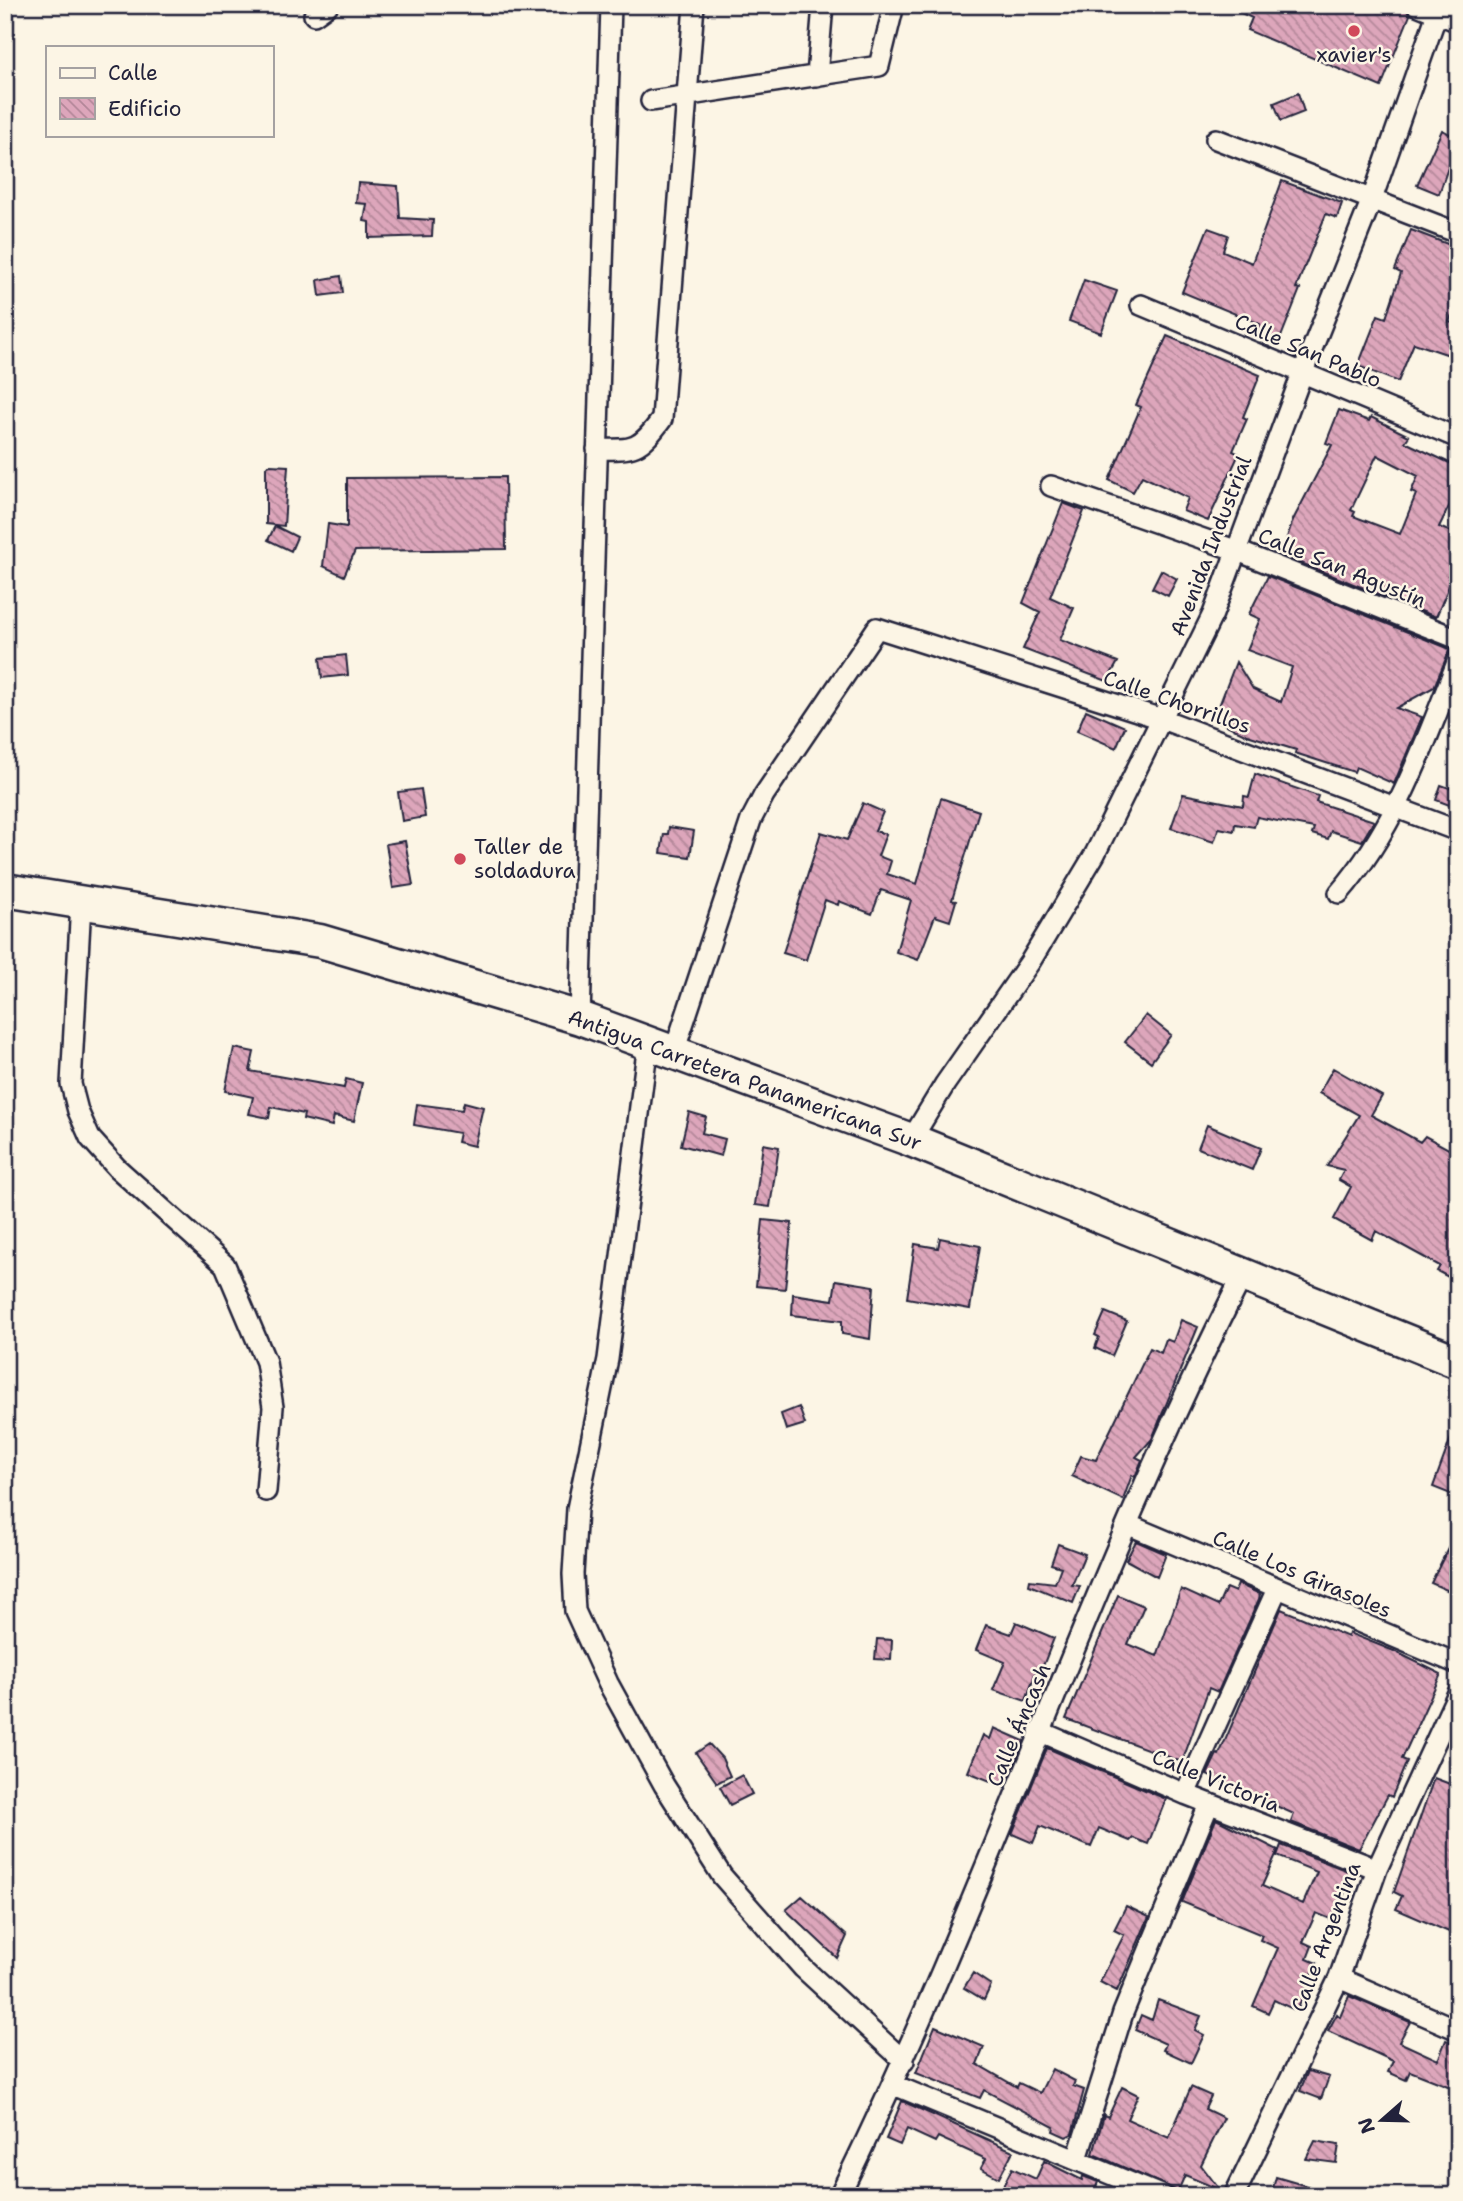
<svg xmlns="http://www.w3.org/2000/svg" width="1463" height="2201" viewBox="0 0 1463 2201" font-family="'Shantell Sans',sans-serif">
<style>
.building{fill:url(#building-back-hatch);stroke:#22223b;stroke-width:2;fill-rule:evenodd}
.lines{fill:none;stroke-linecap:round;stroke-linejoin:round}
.minor-casing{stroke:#22223b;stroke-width:24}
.trunk-casing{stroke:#22223b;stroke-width:37}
.minor{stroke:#fcf5e5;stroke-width:19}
.trunk{stroke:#fcf5e5;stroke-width:32}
.poi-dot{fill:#d1495b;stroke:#fcf5e5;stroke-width:2.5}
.labels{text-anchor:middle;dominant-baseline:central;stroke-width:5;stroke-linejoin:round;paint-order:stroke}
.poi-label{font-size:21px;fill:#22223b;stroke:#fcf5e5}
.street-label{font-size:21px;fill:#22223b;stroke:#fcf5e5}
</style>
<defs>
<pattern id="building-back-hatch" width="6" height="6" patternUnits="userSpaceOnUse" patternTransform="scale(1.75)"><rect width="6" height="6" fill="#dda6bb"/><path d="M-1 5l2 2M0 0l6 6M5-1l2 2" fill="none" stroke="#b38799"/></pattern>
</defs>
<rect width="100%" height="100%" fill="#fcf5e5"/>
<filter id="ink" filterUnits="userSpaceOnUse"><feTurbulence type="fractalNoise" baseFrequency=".0143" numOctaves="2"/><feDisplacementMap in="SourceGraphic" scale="14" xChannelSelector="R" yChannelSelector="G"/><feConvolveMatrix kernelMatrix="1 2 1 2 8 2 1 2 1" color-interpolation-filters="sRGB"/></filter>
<g filter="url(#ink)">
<path class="building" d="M1224,5H1398L1405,8L1410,15L1381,87L1247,30L1252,18Z
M1298,93L1304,112L1281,121L1274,103Z
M1442,130L1458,138L1439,194L1417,185Z
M1282,181L1342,203L1337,218L1326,214L1296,288L1300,289L1279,342L1257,332L1260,324L1182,292L1208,228L1228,235L1223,251L1252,263Z
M358,183L398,186L400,218L433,220L432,236L369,238V222L364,221L367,204L356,203Z
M1411,230L1458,248V301L1449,322L1458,325V358L1414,343L1398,382L1358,366L1378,315L1386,318L1401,273L1395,270Z
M341,276L343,293L320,296L318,280Z
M1084,280L1117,291L1101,333L1069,321Z
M1167,336L1260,375L1243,417L1247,419L1233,451L1239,454L1208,521L1183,511L1188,498L1142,476L1133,492L1109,480L1141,407L1136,405Z
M1339,410L1369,421L1371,417L1409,436L1405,442L1458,467V488L1439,527L1458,535V565L1436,617L1281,555L1293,520L1332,445L1326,443ZM1377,455L1418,476L1411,492L1416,494L1400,534L1353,516L1355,512L1351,510Z
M270,465L288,466L284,526L266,524V467Z
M505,477L506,549L355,551L344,576L323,566L328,524L347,527V478Z
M1063,503L1084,511L1050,597L1074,608L1060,640L1118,662L1107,681L1023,649L1040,612L1023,603Z
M275,526L297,537L291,551L268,540Z
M1161,570L1177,579L1168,596L1152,588Z
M1268,576L1450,649L1434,687L1396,708L1422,717L1394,784L1356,767L1354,772L1295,753L1296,750L1247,735L1214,719L1236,662L1253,689L1281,702L1292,667L1247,650L1260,619L1249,614Z
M346,655L348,675L322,678L320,658Z
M1086,710L1125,727L1116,748L1077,731Z
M1255,774L1318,796L1316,802L1374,821L1362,841L1331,831L1328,839L1312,834L1314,828L1257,817L1254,827L1235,824L1234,831L1219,828L1214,842L1171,828L1183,794L1243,806L1244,796L1249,797Z
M1441,785L1458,791L1452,806L1436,800Z
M421,789L425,817L402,821L398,792Z
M941,798L979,811L952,900L956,901L950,921L935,916L918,960L896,952L911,900L881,890L872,914L839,901L838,905L825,900L806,960L783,953L821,832L847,840L863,803L883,812L875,831L886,834L878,856L891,861L887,874L917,884Z
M669,827L694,831L690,857L661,853L664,834H668Z
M405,841L413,885L393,888L386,844Z
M1146,1015L1171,1035L1151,1062L1125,1042Z
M234,1048L254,1052L250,1071L344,1088L346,1079L362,1083L354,1121L334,1116L332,1126L303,1119L304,1114L271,1107L269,1118L249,1114L253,1097L225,1091Z
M1333,1068L1382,1096L1371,1115L1420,1142L1425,1136L1458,1154V1282L1437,1271L1440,1266L1376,1231L1372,1240L1334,1219L1351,1187L1339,1180L1344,1170L1327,1166L1359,1115L1319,1093Z
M464,1102L483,1107L474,1146L457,1142L459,1133L414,1125L417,1104L462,1110Z
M689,1112L706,1117L702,1133L725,1139L721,1156L681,1145Z
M1207,1125L1261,1148L1252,1170L1198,1148Z
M763,1144L779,1147L770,1207L755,1205Z
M763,1220L792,1223L785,1289L756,1286Z
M940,1238L980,1246L970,1309L907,1298L915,1244L938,1248Z
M836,1280L874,1286L870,1339L842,1334V1321L792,1315L793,1294L833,1300Z
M1105,1312L1127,1321L1112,1356L1095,1348L1099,1337L1095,1335Z
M1181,1320L1198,1327L1152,1439L1136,1457L1142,1460L1135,1477L1132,1475L1123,1500L1072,1476L1081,1456L1096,1460L1150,1348L1161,1353L1166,1339L1173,1342Z
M799,1407L805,1424L786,1430L781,1414Z
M1456,1424L1458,1478L1453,1495L1433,1487Z
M1458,1528V1595L1431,1583Z
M1136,1541L1166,1554L1157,1577L1126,1560Z
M1058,1544L1085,1554L1072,1585L1080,1586L1073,1603L1029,1585L1030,1580L1055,1583L1061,1567L1051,1564Z
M1238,1584L1260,1594L1259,1599L1218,1692L1209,1688L1182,1762L1066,1719L1118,1595L1144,1606L1128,1644L1157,1656L1181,1589L1218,1606L1226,1588L1235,1592Z
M1281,1609L1348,1637L1349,1633L1394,1651L1441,1674L1402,1759L1407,1761L1392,1797L1388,1795L1359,1849L1291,1822L1294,1814L1207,1775L1217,1754L1219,1755Z
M1016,1622L1054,1638L1039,1676L1035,1674L1026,1701L993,1690L1005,1662L976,1650L986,1625L1011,1634Z
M877,1639L892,1640L891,1660L875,1659Z
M994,1728L1024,1741L1005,1787L968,1772L983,1735L990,1739Z
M709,1744L722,1758L730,1776L717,1783L696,1753Z
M1047,1748L1166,1799L1148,1844L1133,1838L1130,1841L1099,1828L1091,1847L1040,1826L1033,1843L1012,1834Z
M742,1775L752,1794L730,1805L720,1787Z
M1434,1778L1458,1787V1936L1396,1909L1402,1896L1394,1892Z
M1216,1819L1278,1850L1262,1886L1303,1904L1317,1872L1277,1856L1281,1845L1353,1873L1333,1920L1316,1913L1303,1942L1312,1946L1307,1959L1317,1963L1297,2011L1274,2000L1268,2013L1253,2006L1278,1948L1260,1940L1262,1935L1182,1902Z
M802,1896L847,1936L837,1958L786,1910Z
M1126,1906L1149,1917L1117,1991L1100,1982L1124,1935L1114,1930Z
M973,1973L991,1985L984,2000L964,1988Z
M1349,1996L1410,2022L1399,2042L1438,2060L1446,2040L1458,2045V2090L1410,2071L1406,2080L1388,2072L1393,2061L1328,2031L1337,2014L1340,2017Z
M1158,2000L1201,2016L1195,2030L1204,2035L1191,2063L1163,2050L1166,2044L1135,2030L1141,2015L1152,2020Z
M935,2026L984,2047L977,2064L1017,2087L1019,2083L1040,2093L1052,2069L1075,2081L1073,2086L1084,2090L1072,2134L1066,2137L1053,2131L1054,2127L984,2090L980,2098L916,2073Z
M1308,2071L1329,2077L1321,2099L1300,2091Z
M1122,2087L1138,2095L1127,2119L1169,2138L1191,2087L1211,2096L1205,2109L1224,2118L1201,2165L1220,2190L1185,2175L1178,2191L1093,2154L1104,2115L1108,2117Z
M902,2101L1013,2151L999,2178L981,2168L986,2159L938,2137L935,2142L907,2129L900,2145L886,2139Z
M1315,2141L1339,2145L1336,2163L1306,2159Z
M1044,2161L1082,2180L1083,2176L1098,2182L1096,2187L1113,2196H998L1012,2168L1036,2179Z
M1276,2177L1324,2191L1323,2196H1271Z"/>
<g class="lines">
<defs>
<path id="minor" d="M1417,5L1458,22
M314,15L328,5
M817,76L823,5
M651,101L879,66L894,5
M1216,139L1458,233
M1141,305L1458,438
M597,449C635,450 639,450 662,419L694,5
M1051,486L1235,550L1458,639
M1339,893C1398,825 1425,742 1458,660
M81,903L71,1084L78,1111L90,1138L117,1168L225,1265L266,1362L273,1407L266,1491
M580,1018L611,5
M648,1043L608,1359L577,1509L573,1574L575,1611L608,1683L664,1785L722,1876L803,1968L904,2061
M674,1052L751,820L764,795L877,628L1162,719L1458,831
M911,1140L945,1084L1030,962L1095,854L1213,614L1302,374L1372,199L1440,5
M1129,1525L1458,1664
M1039,1731L1185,1794L1377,1869
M1185,1794L1277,1589
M1339,1978L1458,2030
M894,2085L1163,2196
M1077,2159L1123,2013L1209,1804
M839,2196C988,1894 1091,1572 1244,1273
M1234,2196L1339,1978L1377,1869L1458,1693"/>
<path id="trunk" d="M5,890L320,941L580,1018L911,1140L1458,1362"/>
</defs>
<use href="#minor" class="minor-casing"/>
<use href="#trunk" class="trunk-casing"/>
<use href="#minor" class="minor"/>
<use href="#trunk" class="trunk"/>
</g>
</g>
<g class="poi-dot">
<circle cx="1354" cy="31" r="7"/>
<circle cx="460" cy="859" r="7"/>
</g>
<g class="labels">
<g class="poi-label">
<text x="1354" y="55">xavier's</text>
<text x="474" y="847" text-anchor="start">Taller de<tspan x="474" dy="24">soldadura</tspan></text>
</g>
<g class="street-label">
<text transform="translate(1308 351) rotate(23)">Calle San Pablo</text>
<text transform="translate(1211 546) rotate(-69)">Avenida Industrial</text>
<text transform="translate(1342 568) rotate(22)">Calle San Agustín</text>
<text transform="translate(1177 702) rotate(19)">Calle Chorrillos</text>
<text transform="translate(745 1080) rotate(20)">Antigua Carretera Panamericana Sur</text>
<text transform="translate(1302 1574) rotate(23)">Calle Los Girasoles</text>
<text transform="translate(1019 1725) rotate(-67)">Calle Áncash</text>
<text transform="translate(1216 1781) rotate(22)">Calle Victoria</text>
<text transform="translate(1326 1937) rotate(-69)">Calle Argentina</text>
</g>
</g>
<rect width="1463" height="2201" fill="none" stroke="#fcf5e5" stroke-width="28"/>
<rect x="14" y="14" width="1435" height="2173" fill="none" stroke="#22223b" stroke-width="2.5" filter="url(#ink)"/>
<rect x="46" y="46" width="228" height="91" fill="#fcf5e5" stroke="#a5a1a1" stroke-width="2"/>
<rect x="60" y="68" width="35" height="10" fill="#fcf5e5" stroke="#a5a1a1" stroke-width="2"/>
<text x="108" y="80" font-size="21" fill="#22223b">Calle</text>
<rect x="60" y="98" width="35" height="21" fill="url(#building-back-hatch)" stroke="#a5a1a1" stroke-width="2"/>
<text x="108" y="116" font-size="21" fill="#22223b">Edificio</text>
<g transform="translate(1382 2120) rotate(250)" stroke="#fcf5e5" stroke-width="5" paint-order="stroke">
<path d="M0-5L12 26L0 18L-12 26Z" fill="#22223b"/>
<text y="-10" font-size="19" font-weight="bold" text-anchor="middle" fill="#22223b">N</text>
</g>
</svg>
